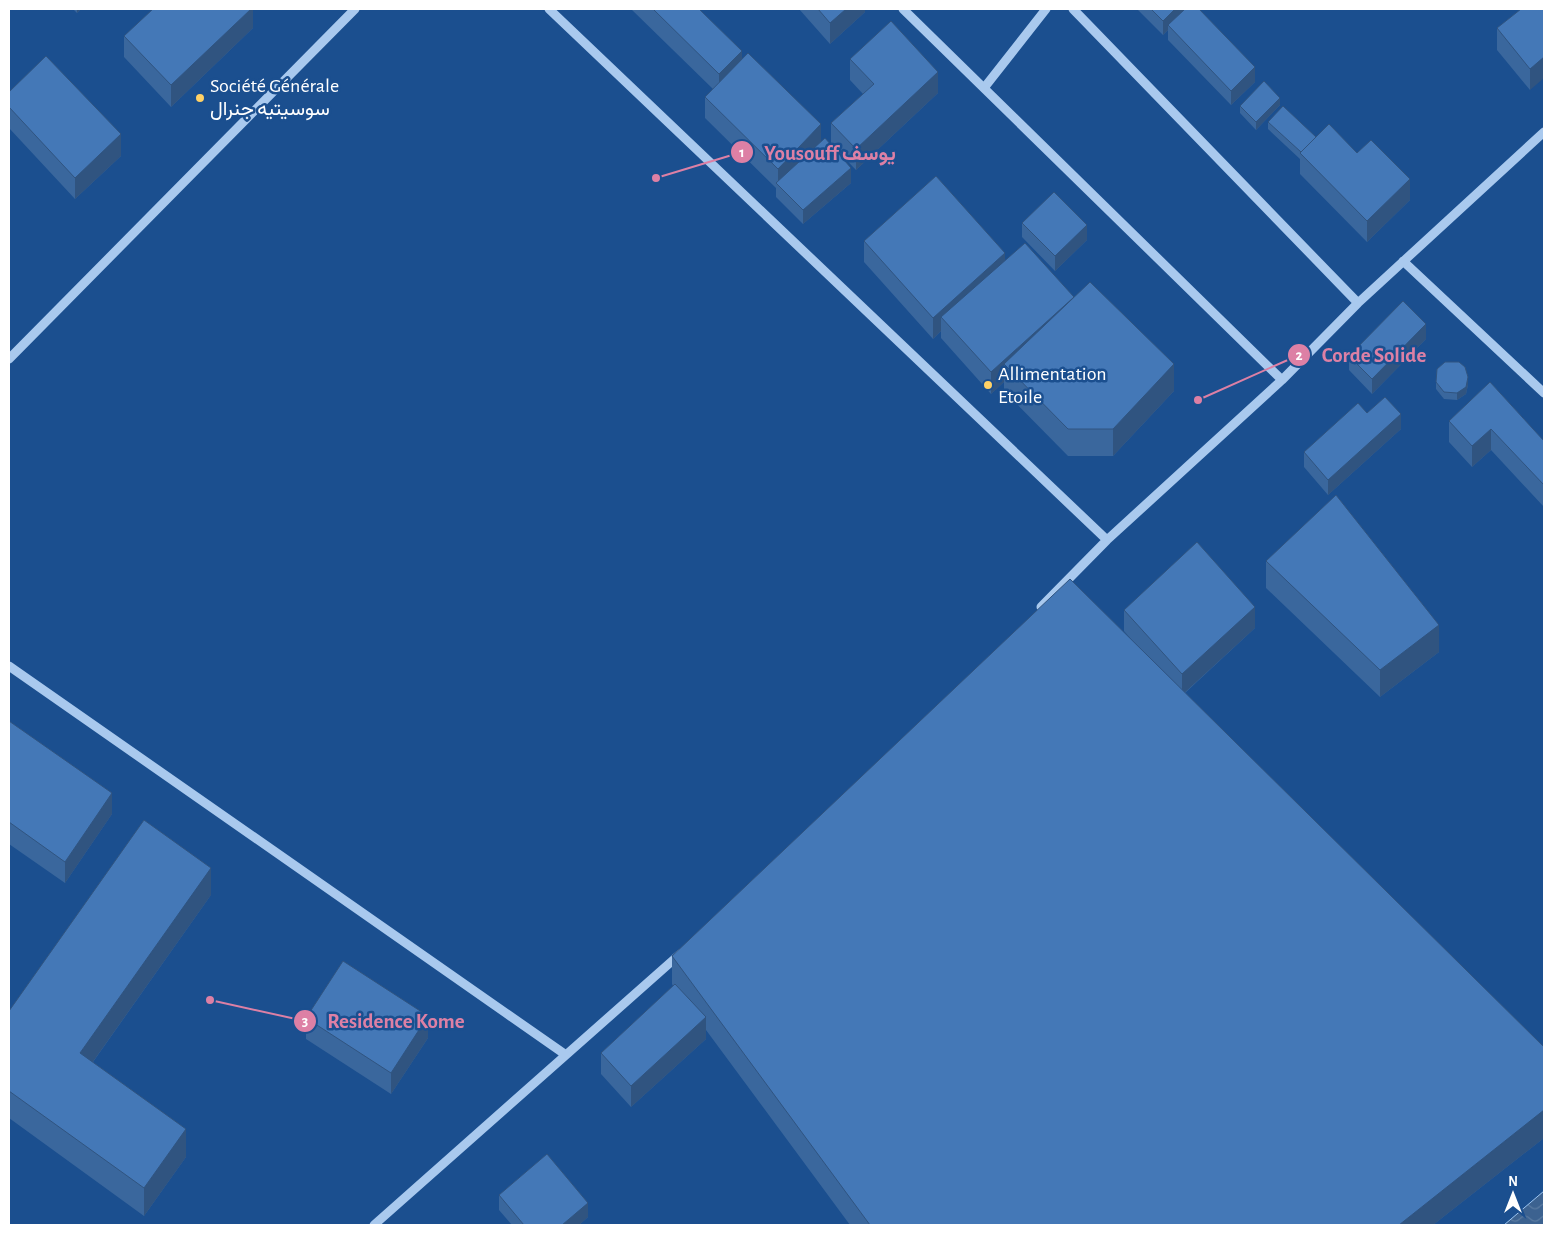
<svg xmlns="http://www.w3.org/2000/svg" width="1553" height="1234" viewBox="0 0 1553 1234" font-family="'Alegreya Sans',Vazirmatn,sans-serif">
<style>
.water{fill:url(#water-waves);stroke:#9cc4f0}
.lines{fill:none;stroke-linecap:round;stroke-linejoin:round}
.minor{stroke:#a9c9ee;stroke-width:9}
.wall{fill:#3a679d}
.shaded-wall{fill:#305480}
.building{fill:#4478b7;stroke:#305480}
.poi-dot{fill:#ffd166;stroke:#1b4f8f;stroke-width:2}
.labels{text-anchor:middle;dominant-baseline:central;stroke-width:5;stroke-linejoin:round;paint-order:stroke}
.poi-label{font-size:20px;fill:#fff;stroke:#1b4f8f;text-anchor:start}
.leader{fill:none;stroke:#dd80a5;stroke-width:2}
.callout-dot{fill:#dd80a5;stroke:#1b4f8f;stroke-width:2}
.mark-label{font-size:15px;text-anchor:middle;font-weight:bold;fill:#fff}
.callout-label{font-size:21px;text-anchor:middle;font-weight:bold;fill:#dd80a5;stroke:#1b4f8f;stroke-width:5;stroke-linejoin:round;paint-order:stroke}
</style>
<defs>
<pattern id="water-waves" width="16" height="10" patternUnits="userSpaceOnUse" patternTransform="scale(1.25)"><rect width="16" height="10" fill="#3c6290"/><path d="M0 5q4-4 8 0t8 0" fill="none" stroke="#597aa1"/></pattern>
</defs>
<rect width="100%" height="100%" fill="#1b4f8f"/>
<path class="water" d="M1544,1191V1225H1504Z"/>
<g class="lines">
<path class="minor" d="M549,9L1107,540
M903,9L1282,380
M1073,9L1358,303
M984,88L1046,9
M1403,261L1544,393
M9,359L355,9
M1041,607L1107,540L1282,380L1358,303L1544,132
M9,666L566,1055
M374,1225L680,954"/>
</g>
<path class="wall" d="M73,9H81L77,13Z
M253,9V28L171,107L124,57V36Z
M631,9H699L742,59L821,142L851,183L803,224L776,197V188L705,118V97L713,89Z
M799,9H865V12L830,44Z
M1137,9H1199L1255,82L1231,105L1168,40V30L1163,35Z
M1544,9L1530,90L1497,50V28Z
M850,59L938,93L856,170L831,144V123L863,94L850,80Z
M9,92L121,156L75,199L9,128Z
M1280,105L1256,130L1240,113V106Z
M1268,122L1316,137L1357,153L1410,200L1367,242L1300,174V159L1268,129Z
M1022,223L1087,240L1055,271L1022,237Z
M864,241L1005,261L1074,298L1174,391L1113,456H1068L1004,391V382L991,394L941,338V331L933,339L864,262Z
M1426,339L1372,394L1349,370V356Z
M1436,382L1468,385L1466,394L1457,400L1444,399L1436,389Z
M1490,382L1544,441V507L1491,450L1472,467L1449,442V421Z
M1367,413L1401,429L1328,495L1304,467V452Z
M1266,561L1439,652L1380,697L1266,588Z
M1124,610L1255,628L1185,693L1544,1047V1138L1433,1225H850L706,1030V1039L631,1107L601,1074V1053L673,986L672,984V956L1137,646L1124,631Z
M9,721L112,814L65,883L9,844Z
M211,895L93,1062L186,1157L144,1216L9,1118V1011Z
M306,1018L428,1038L391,1094L306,1039Z
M499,1195L588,1217L579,1225H512L499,1210Z"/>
<path class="shaded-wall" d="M77,9H81L77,13Z
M251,9H253V28L171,107V85Z
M846,9H865V12L830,44V23Z
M1175,9H1188L1168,25V30L1163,35V21Z
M742,51V72L719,95V74Z
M1544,57V78L1530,90V69Z
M1255,67V82L1231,105V91Z
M938,72V93L856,170V149Z
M1280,98V105L1256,130V122Z
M821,124V146L778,185V169Z
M121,134V156L75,199V178Z
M851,168V183L803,224V210Z
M1410,179V200L1367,242V221Z
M1087,225V240L1055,271V256Z
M1005,253V275L941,317V331L933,339V318Z
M1074,297V318L1004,364V382L991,394V372Z
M1426,324V339L1372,394V379Z
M1174,364V391L1113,456V429Z
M1468,377V385L1466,394L1457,400V393Z
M1401,414V429L1328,495V480Z
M1491,429V450L1472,467V446Z
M1255,607V628L1182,695V674Z
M1439,625V652L1380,697V670Z
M112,793V814L65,883V862Z
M211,868V895L80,1080V1053Z
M428,1016V1038L391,1094V1073Z
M706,1017V1039L631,1107V1086Z
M1544,1110V1138L1433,1225H1399Z
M186,1129V1157L144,1216V1188Z
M588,1203V1217L579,1225H562Z"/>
<path class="building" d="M153,9H251L171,85L124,36Z
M653,9H699L742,51L719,74Z
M818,9H846L830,23Z
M1151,9H1175L1163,21Z
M1185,9H1199L1255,67L1231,91L1168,25Z
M1521,9H1544V57L1530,69L1497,28Z
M891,21L938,72L856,149L831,123L874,84L850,59Z
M748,53L821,124L778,169L705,97Z
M46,56L121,134L75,178L9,107V92Z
M1264,81L1280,98L1256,122L1240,106Z
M1283,106L1316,137L1301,152L1268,122Z
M1329,124L1357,153L1371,140L1410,179L1367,221L1300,153Z
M825,138L851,168L803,210L776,183Z
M936,176L1005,253L933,318L864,241Z
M1054,192L1087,225L1055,256L1022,223Z
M1025,243L1074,297L991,372L941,317Z
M1090,282L1174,364L1113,429H1068L1004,364Z
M1403,301L1426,324L1372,379L1349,356Z
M1445,362H1459L1465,367L1468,377L1466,387L1457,393L1444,392L1436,382L1437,369Z
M1490,382L1544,441V485L1491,429L1472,446L1449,421Z
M1385,397L1401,414L1328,480L1304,452L1358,403L1367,413Z
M1336,495L1439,625L1380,670L1266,561Z
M1197,542L1255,607L1182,674L1124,610Z
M1070,579L1544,1047V1110L1399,1225H870L672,956Z
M9,721L112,793L65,862L9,822Z
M144,820L211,868L80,1053L186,1129L144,1188L9,1091V1011Z
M343,961L428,1016L391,1073L306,1018Z
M675,984L706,1017L631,1086L601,1053Z
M547,1154L588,1203L562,1225H524L499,1195Z"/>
<g class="poi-dot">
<circle cx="200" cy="98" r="5"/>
<circle cx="988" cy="385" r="5"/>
</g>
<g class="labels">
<g class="poi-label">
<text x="210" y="86">Société Générale<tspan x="210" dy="23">سوسيتيه جنرال</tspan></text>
<text x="998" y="374">Allimentation<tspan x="998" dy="23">Etoile</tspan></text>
</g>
</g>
<path class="leader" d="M656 178L742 152M1198 400L1299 355M210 1000L305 1021"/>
<g class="callout-dot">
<circle cx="656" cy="178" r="5"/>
<circle cx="1198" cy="400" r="5"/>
<circle cx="210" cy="1000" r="5"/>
<circle cx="742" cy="152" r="12"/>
<circle cx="1299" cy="355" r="12"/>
<circle cx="305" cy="1021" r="12"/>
</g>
<g class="mark-label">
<text x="742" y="157">1</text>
<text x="1299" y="360">2</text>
<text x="305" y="1026">3</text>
</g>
<g class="callout-label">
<text x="830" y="160">Yousouff يوسف</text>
<text x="1374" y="362">Corde Solide</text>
<text x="396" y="1028">Residence Kome</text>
</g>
<rect width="1553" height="1234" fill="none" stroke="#ffffff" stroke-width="20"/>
<g transform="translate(1513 1194)" stroke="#1b4f8f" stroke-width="4" paint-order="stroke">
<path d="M0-4L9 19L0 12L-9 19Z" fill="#ffffff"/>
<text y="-8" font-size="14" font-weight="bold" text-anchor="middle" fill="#ffffff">N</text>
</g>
</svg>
